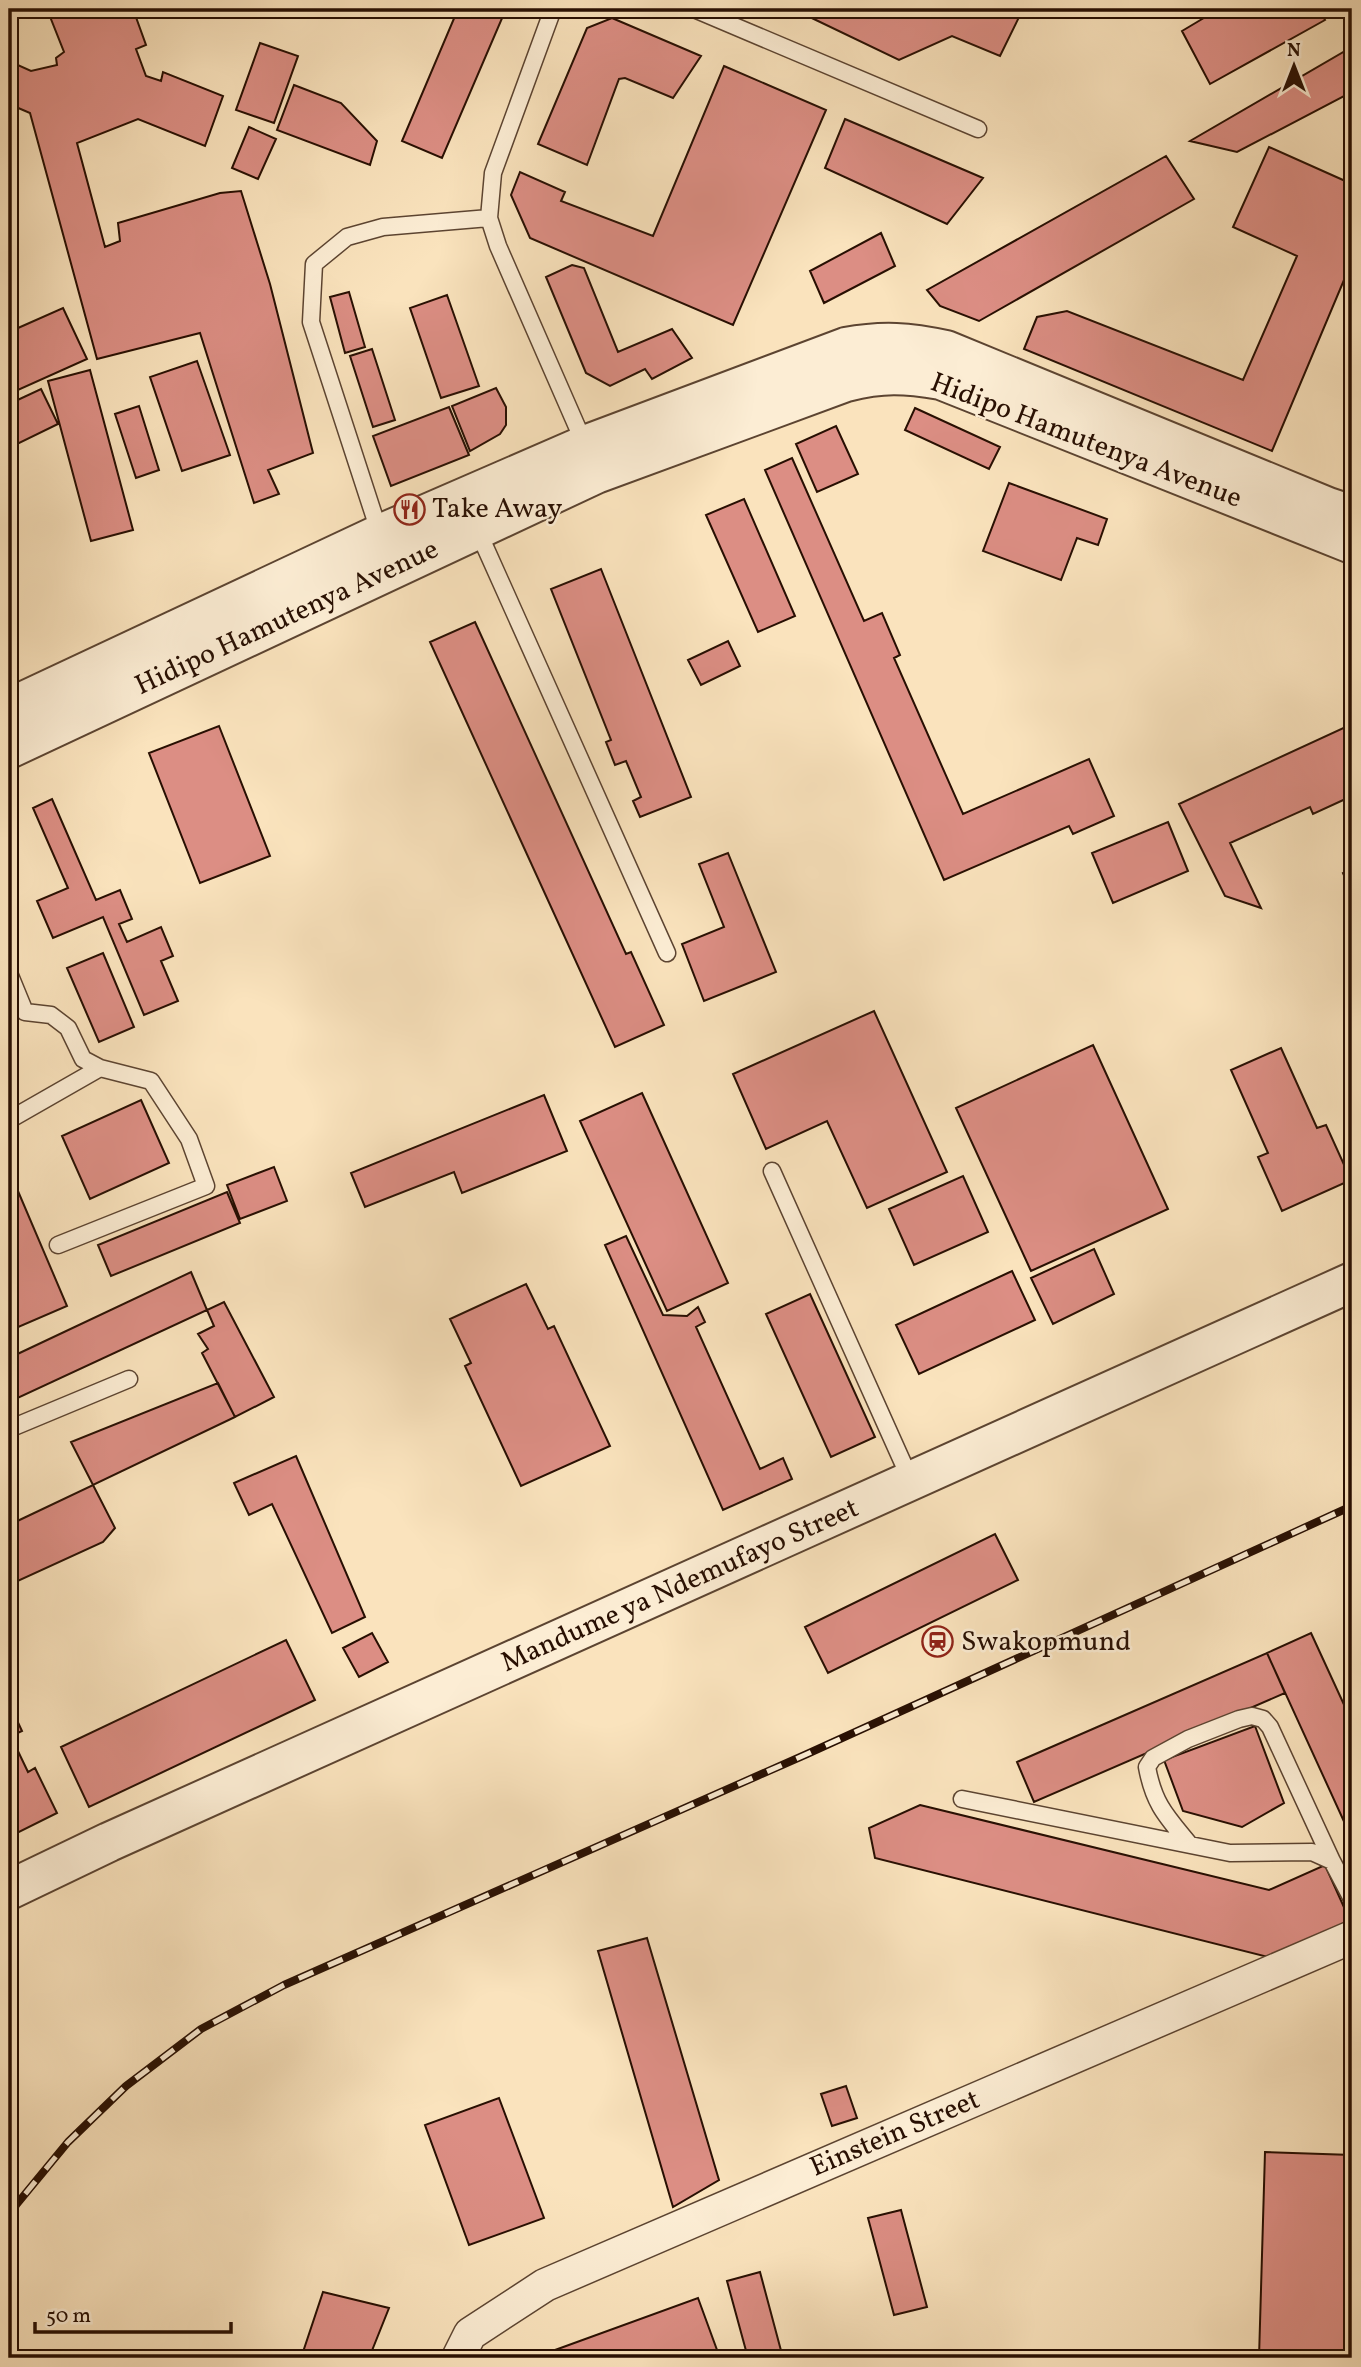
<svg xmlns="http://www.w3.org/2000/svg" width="1361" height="2367" viewBox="0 0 1361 2367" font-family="Vollkorn,serif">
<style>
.building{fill:#dc8e84;stroke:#280f02;stroke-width:2}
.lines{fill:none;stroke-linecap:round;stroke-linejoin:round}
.service-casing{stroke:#5c4431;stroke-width:19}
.minor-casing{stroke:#5c4431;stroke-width:35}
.tertiary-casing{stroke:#5c4431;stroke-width:42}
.service{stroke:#fcedd4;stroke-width:16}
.minor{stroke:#fcedd4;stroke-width:32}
.tertiary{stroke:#fcedd4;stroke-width:38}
.rail-casing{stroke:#280f02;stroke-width:8}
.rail{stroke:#fcedd4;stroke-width:5;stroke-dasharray:16;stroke-linecap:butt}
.labels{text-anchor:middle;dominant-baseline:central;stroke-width:5;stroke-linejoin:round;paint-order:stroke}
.street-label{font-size:28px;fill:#280f02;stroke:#fcedd4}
.poi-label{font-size:28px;fill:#280f02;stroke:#fcedd4;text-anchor:start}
</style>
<rect width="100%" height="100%" fill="#fae3bd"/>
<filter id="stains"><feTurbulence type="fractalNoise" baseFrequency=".00286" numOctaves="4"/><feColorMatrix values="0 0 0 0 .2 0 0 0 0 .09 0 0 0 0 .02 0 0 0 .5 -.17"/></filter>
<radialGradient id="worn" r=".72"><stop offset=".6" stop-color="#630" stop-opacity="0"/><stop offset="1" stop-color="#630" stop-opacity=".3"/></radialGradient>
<path class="building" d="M47,9H133L146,45L136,49L146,76L161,81L163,72L223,96L205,146L138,119L77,143L105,247L120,241L118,223L220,193L241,191L270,284L313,453L268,470L279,494L254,503L200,333L97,359L30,113L9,104V61L31,71L57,65L56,58L64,52Z
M458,9H506L442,158L402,141Z
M793,9H897L905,12L906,9H1023L1000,56L952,36L899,60Z
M1219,9H1318L1325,20L1210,84L1182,31Z
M612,18L701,56L673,98L625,78L619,79L587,165L538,144L587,28Z
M260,43L298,56L274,123L236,110Z
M1352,47V92L1237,152L1190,141Z
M724,66L826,110L733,325L530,238L511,195L520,172L565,192L561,201L653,236Z
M294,85L341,103L377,141L370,165L277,130Z
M845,119L983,178L947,224L825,168Z
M249,127L276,139L258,179L232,168Z
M1269,147L1352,184V261L1272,451L1024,349L1037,317L1067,311L1243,380L1297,256L1233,227Z
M1166,156L1194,199L979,321L940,306L927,290Z
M881,233L895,266L824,303L810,271Z
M572,265L584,268L618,352L672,329L692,358L652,379L645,369L610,386L586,373L546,277Z
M349,292L365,347L345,353L330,297Z
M447,295L479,386L441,398L410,308Z
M63,308L87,359L9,394V332Z
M372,349L395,420L373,427L350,356Z
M197,361L230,455L182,471L150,377Z
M90,370L133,530L91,541L48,381Z
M496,388L506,407V425L500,434L470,451L452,406Z
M41,389L58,424L9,448V404Z
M139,406L159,470L136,478L115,414Z
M449,407L469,455L391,486L373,436Z
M915,408L1000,447L989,469L905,430Z
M836,426L858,474L817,492L796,444Z
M792,458L864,621L882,613L900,655L894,658L963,814L1089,759L1114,816L1073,834L1069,826L944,880L765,470Z
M1009,483L1107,519L1098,545L1077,538L1061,580L983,551Z
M744,499L795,616L758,632L706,515Z
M601,569L691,797L640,817L633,801L641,797L626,761L615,765L606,742L611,740L551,589Z
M475,622L626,954L631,952L664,1025L615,1047L430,642Z
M728,641L740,666L701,685L688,660Z
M1352,724V796L1313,814L1310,807L1230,843L1261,908L1225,896L1179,804Z
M219,726L270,856L200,883L149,753Z
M52,799L96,900L120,890L132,919L119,924L127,942L161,927L173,956L161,961L178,1001L144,1015L103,917L53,938L37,901L68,888L33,808Z
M1168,822L1188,871L1113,903L1092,853Z
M728,853L776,972L704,1001L682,944L724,927L699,864Z
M1352,870V894L1343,873Z
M103,953L134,1027L99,1042L67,968Z
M874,1011L947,1172L867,1208L827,1121L766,1149L733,1074Z
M1093,1045L1168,1209L1031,1271L956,1108Z
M1281,1048L1317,1128L1326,1125L1351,1180L1282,1211L1258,1157L1268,1153L1231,1070Z
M642,1093L728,1283L667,1311L580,1121Z
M544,1095L567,1151L462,1193L454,1172L365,1207L351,1173Z
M141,1100L169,1163L90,1199L62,1136Z
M274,1167L287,1201L240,1219L227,1185Z
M9,1170L67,1306L9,1331Z
M963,1176L988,1232L914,1265L889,1209Z
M227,1192L240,1223L111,1276L98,1245Z
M626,1236L663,1315L687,1316L698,1307L705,1322L696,1327L760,1469L783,1458L792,1479L723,1510L605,1245Z
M1094,1249L1114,1294L1053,1324L1031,1278Z
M1012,1271L1035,1320L919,1374L896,1325Z
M191,1272L207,1310L9,1402V1358Z
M526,1284L548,1329L554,1326L610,1446L521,1486L465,1366L471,1363L450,1319Z
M810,1294L875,1437L831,1457L766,1314Z
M224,1302L274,1397L235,1417L202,1353L208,1349L198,1334L214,1326L207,1310Z
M218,1383L235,1417L93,1485L71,1442Z
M296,1456L365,1617L332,1633L272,1504L249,1515L234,1483Z
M93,1485L115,1528L103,1542L9,1585V1525Z
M995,1534L1018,1580L828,1673L805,1627Z
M372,1633L388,1662L359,1677L343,1648Z
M1311,1633L1352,1722V1839L1267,1653Z
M286,1640L315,1700L89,1807L61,1747Z
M1267,1653L1285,1693L1034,1802L1017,1762Z
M9,1703L22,1731L9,1737Z
M1255,1726L1284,1803L1242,1827L1183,1811L1164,1760Z
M16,1747L28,1772L35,1768L57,1813L9,1837V1750Z
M920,1805L1269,1890L1325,1865L1352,1925L1276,1959L875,1858L869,1828Z
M647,1938L719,2180L673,2207L598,1951Z
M846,2086L857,2118L832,2126L821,2094Z
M499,2098L544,2218L469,2245L425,2125Z
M1265,2152L1352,2155V2358H1259Z
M901,2210L927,2307L894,2315L868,2218Z
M760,2272L783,2358H748L727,2281Z
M323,2292L389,2308L369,2358H301Z
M698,2298L717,2350L696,2358H533Z"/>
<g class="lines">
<defs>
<path id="service" d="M553,9L493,173L489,218L498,246L585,445
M694,9L978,129
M477,529L667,953
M380,534L311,322L314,264L347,237L383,227L489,218
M9,973L25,1012L51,1015L68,1028L83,1059L100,1068L151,1081L189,1139L206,1186L58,1245
M9,1120L100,1068
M772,1171L911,1481
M9,1429L129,1379
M962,1799L1230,1853L1312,1852L1332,1861L1352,1899
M1190,1845C1167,1817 1154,1805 1147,1767L1153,1758L1188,1739L1239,1719L1252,1716L1263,1719L1270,1727L1332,1861"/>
<path id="minor" d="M458,2358L470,2334L545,2285L1352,1937"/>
<path id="tertiary" d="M9,708L380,534L585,445L846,347C883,340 909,342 946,350L1328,507L1352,515
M9,749L596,474L846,382C883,373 904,374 941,380L1352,544
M9,1890L109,1842L1352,1282"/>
</defs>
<use href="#service" class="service-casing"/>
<use href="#minor" class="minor-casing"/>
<use href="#tertiary" class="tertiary-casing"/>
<use href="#service" class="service"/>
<use href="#minor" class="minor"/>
<use href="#tertiary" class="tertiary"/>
<defs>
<path id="rail" d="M9,2221L16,2205L68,2142L126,2086L201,2029L284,1985L807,1754L1352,1506"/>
</defs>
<use href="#rail" class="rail-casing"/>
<use href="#rail" class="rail"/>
</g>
<defs>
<symbol id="restaurant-ring" viewBox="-11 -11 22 22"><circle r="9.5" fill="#fcedd4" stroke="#8f2418" stroke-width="1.5"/><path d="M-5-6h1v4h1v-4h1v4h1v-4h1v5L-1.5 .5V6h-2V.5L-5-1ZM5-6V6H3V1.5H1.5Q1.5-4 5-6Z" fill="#8f2418"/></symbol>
<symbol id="station-ring" viewBox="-11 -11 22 22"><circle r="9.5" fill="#fcedd4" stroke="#8f2418" stroke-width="1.5"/><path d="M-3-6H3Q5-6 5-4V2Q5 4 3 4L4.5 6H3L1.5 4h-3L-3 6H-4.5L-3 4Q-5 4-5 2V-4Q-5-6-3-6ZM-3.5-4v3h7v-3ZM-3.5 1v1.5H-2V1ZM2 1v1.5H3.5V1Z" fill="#8f2418"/></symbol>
</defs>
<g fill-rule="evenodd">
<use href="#restaurant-ring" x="392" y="492" width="35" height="35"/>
<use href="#station-ring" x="920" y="1624" width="35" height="35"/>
</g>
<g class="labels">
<g class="street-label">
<text transform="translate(1086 441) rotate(21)">Hidipo Hamutenya Avenue</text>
<text transform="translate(287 618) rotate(-25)">Hidipo Hamutenya Avenue</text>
<text transform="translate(680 1586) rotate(-24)">Mandume ya Ndemufayo Street</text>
<text transform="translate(895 2134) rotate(-23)">Einstein Street</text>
</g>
<g class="poi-label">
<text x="432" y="509">Take Away</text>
<text x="961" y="1642">Swakopmund</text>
</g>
</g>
<rect width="1361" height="2367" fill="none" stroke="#fae3bd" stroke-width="35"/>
<rect x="10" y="10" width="1340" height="2346" fill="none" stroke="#280f02" stroke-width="3.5"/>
<rect x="18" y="18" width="1326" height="2332" fill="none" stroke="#280f02" stroke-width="2"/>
<g transform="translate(1294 66)" stroke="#fcedd4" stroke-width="5" paint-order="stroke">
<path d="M0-5L12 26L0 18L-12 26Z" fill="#280f02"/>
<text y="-10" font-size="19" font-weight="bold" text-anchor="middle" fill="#280f02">N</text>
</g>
<path d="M35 2322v10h196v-10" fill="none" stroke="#280f02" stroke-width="3.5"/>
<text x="46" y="2322" font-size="21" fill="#280f02" stroke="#fcedd4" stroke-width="5" paint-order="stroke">50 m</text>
<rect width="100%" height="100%" filter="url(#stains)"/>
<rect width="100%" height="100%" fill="url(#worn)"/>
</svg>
